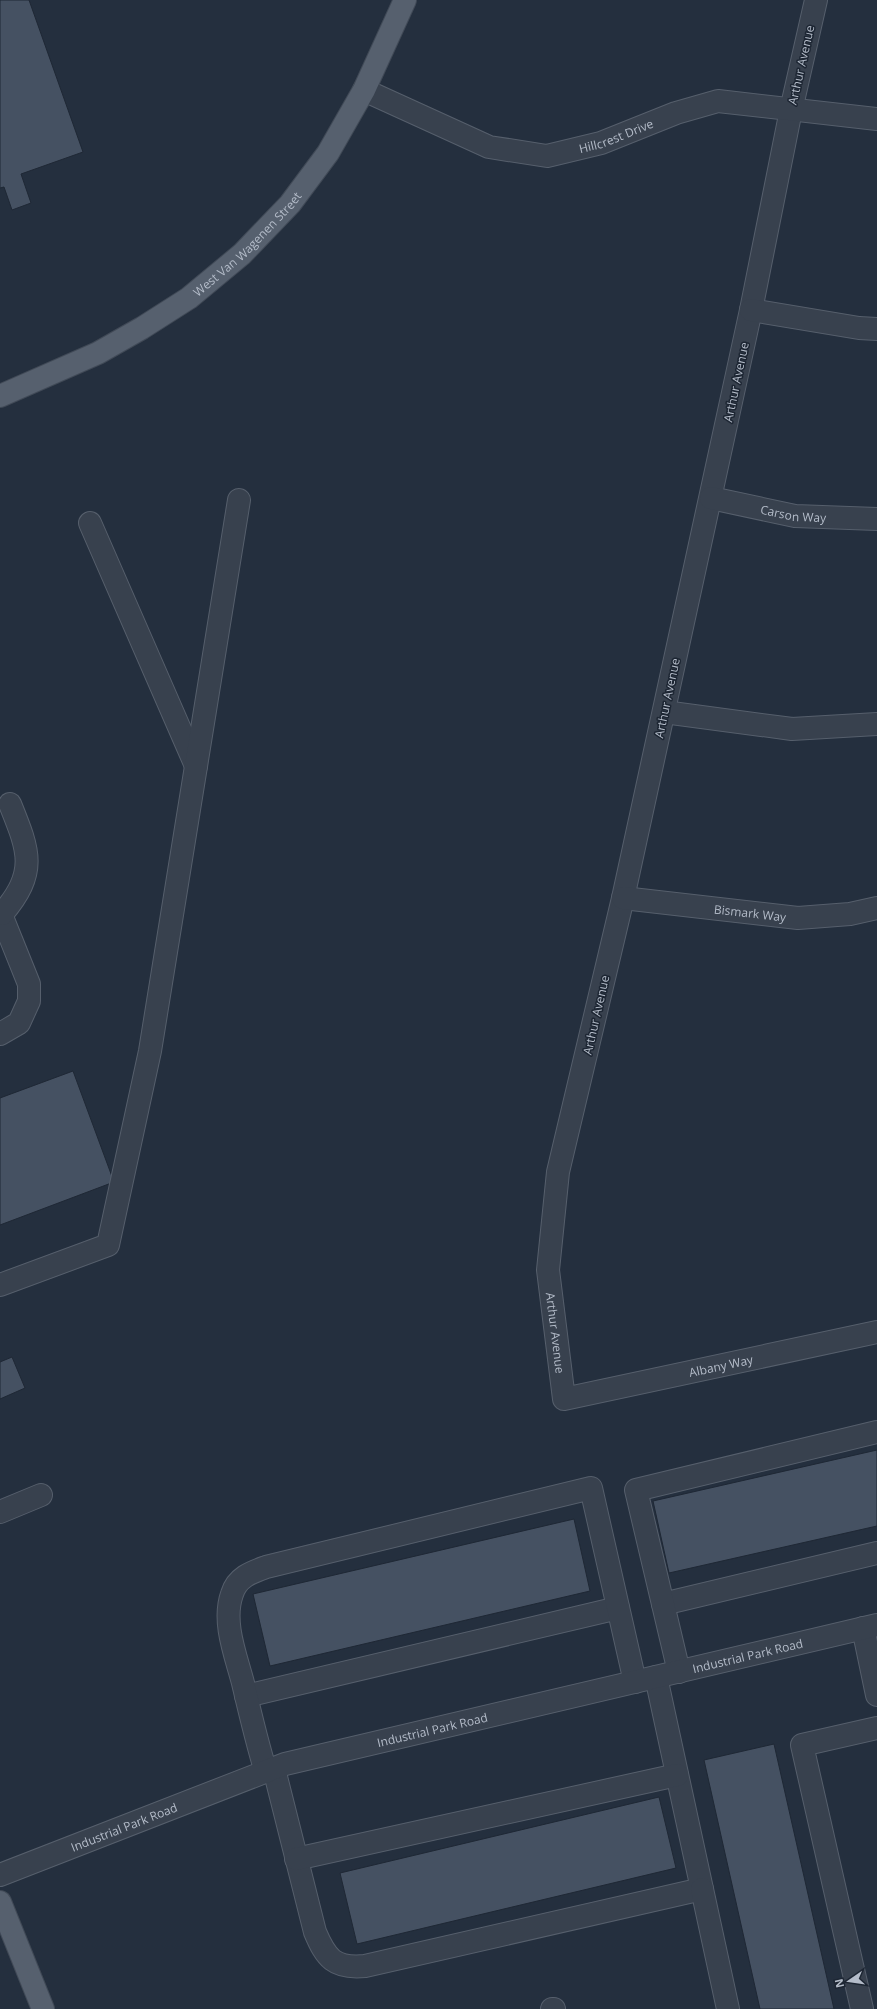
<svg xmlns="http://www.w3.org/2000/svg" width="877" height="2009" viewBox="0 0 877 2009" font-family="'Open Sans',sans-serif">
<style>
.building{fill:#455162;stroke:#1f2835}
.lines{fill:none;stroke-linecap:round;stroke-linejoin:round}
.minor-casing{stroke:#565f6c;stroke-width:24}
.major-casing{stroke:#414a57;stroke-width:24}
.minor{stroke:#38414e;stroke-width:22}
.major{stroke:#56606e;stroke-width:22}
.labels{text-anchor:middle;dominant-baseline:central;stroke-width:3;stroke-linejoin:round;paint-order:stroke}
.street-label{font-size:12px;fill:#b4bcc9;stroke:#1d2633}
</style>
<rect width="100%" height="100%" fill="#242f3e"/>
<path class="building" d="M0,0H29L83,152L21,174L31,203L12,210L4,187L0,188Z
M73,1071L114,1182L0,1225V1098Z
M12,1357L25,1388L0,1399V1362Z
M877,1450V1526L669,1573L653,1501Z
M574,1519L590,1591L270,1666L253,1594Z
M774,1744L834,2009H760L704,1760Z
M659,1797L676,1868L357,1944L340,1873Z"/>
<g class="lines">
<defs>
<g id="minor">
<path id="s1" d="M816,0L791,110L751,310L623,898L558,1172L548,1270L564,1399L877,1332"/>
<path id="s2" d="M364,90L489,147L547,156L601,143L676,113L718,101L877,119"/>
<path d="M751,310L859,328L877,329"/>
<path id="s3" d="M711,498L795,516L877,519"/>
<path d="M90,523L196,766"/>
<path d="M664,712L792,729L877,724"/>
<path id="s4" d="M623,898L798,918L850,914L877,908"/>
<path d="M0,912L29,984V1001L19,1023L0,1034"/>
<path d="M2,914C38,872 29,851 10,804"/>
<path d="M0,1285L108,1245L150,1051L239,500"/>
<path d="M0,1512L41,1495"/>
<path d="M663,1604L877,1553"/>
<path d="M863,1628L877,1695"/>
<path d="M679,1672L636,1490L877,1432"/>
<path d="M246,1696L618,1608"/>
<path d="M274,1769L315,1932C326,1958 334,1969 365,1966L702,1889L656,1677"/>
<path d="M266,1772C257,1743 250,1713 243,1683C236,1656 222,1622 232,1594C237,1577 252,1572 266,1567L591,1488L635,1682"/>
<path d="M296,1859L677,1775"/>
<path id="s5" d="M0,1875L285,1764L877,1625"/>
<path d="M702,1889L728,2009"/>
<path d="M552,2009H554"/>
<path d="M862,2009L802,1745L877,1728"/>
</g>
<g id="major">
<path id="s6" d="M0,396L98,353L142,328L189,298L242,254L290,204L328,153L364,90L405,0"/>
<path d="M0,1902L43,2009"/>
</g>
</defs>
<use href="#minor" class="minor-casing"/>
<use href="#major" class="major-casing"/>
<use href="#minor" class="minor"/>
<use href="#major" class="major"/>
</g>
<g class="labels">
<g class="street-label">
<text transform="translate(801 65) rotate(-77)">Arthur Avenue</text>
<text stroke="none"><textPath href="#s2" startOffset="268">Hillcrest Drive</textPath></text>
<text stroke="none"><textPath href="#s6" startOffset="293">West Van Wagenen Street</textPath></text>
<text transform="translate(736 382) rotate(-78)">Arthur Avenue</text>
<text stroke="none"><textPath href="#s3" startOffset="84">Carson Way</textPath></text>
<text transform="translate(667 698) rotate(-78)">Arthur Avenue</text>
<text stroke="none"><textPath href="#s4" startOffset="128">Bismark Way</textPath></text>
<text transform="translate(596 1015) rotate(-77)">Arthur Avenue</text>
<text stroke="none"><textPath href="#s1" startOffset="1362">Arthur Avenue</textPath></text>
<text stroke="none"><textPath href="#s1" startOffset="1589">Albany Way</textPath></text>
<text stroke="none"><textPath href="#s5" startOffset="781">Industrial Park Road</textPath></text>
<text stroke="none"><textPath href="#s5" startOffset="457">Industrial Park Road</textPath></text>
<text stroke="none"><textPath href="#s5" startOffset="133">Industrial Park Road</textPath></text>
</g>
</g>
<g transform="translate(849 1981) rotate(257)" stroke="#1d2633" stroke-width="3" paint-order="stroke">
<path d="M0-3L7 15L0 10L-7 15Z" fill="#b4bcc9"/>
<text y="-6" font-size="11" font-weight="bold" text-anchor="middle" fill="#b4bcc9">N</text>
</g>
</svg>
